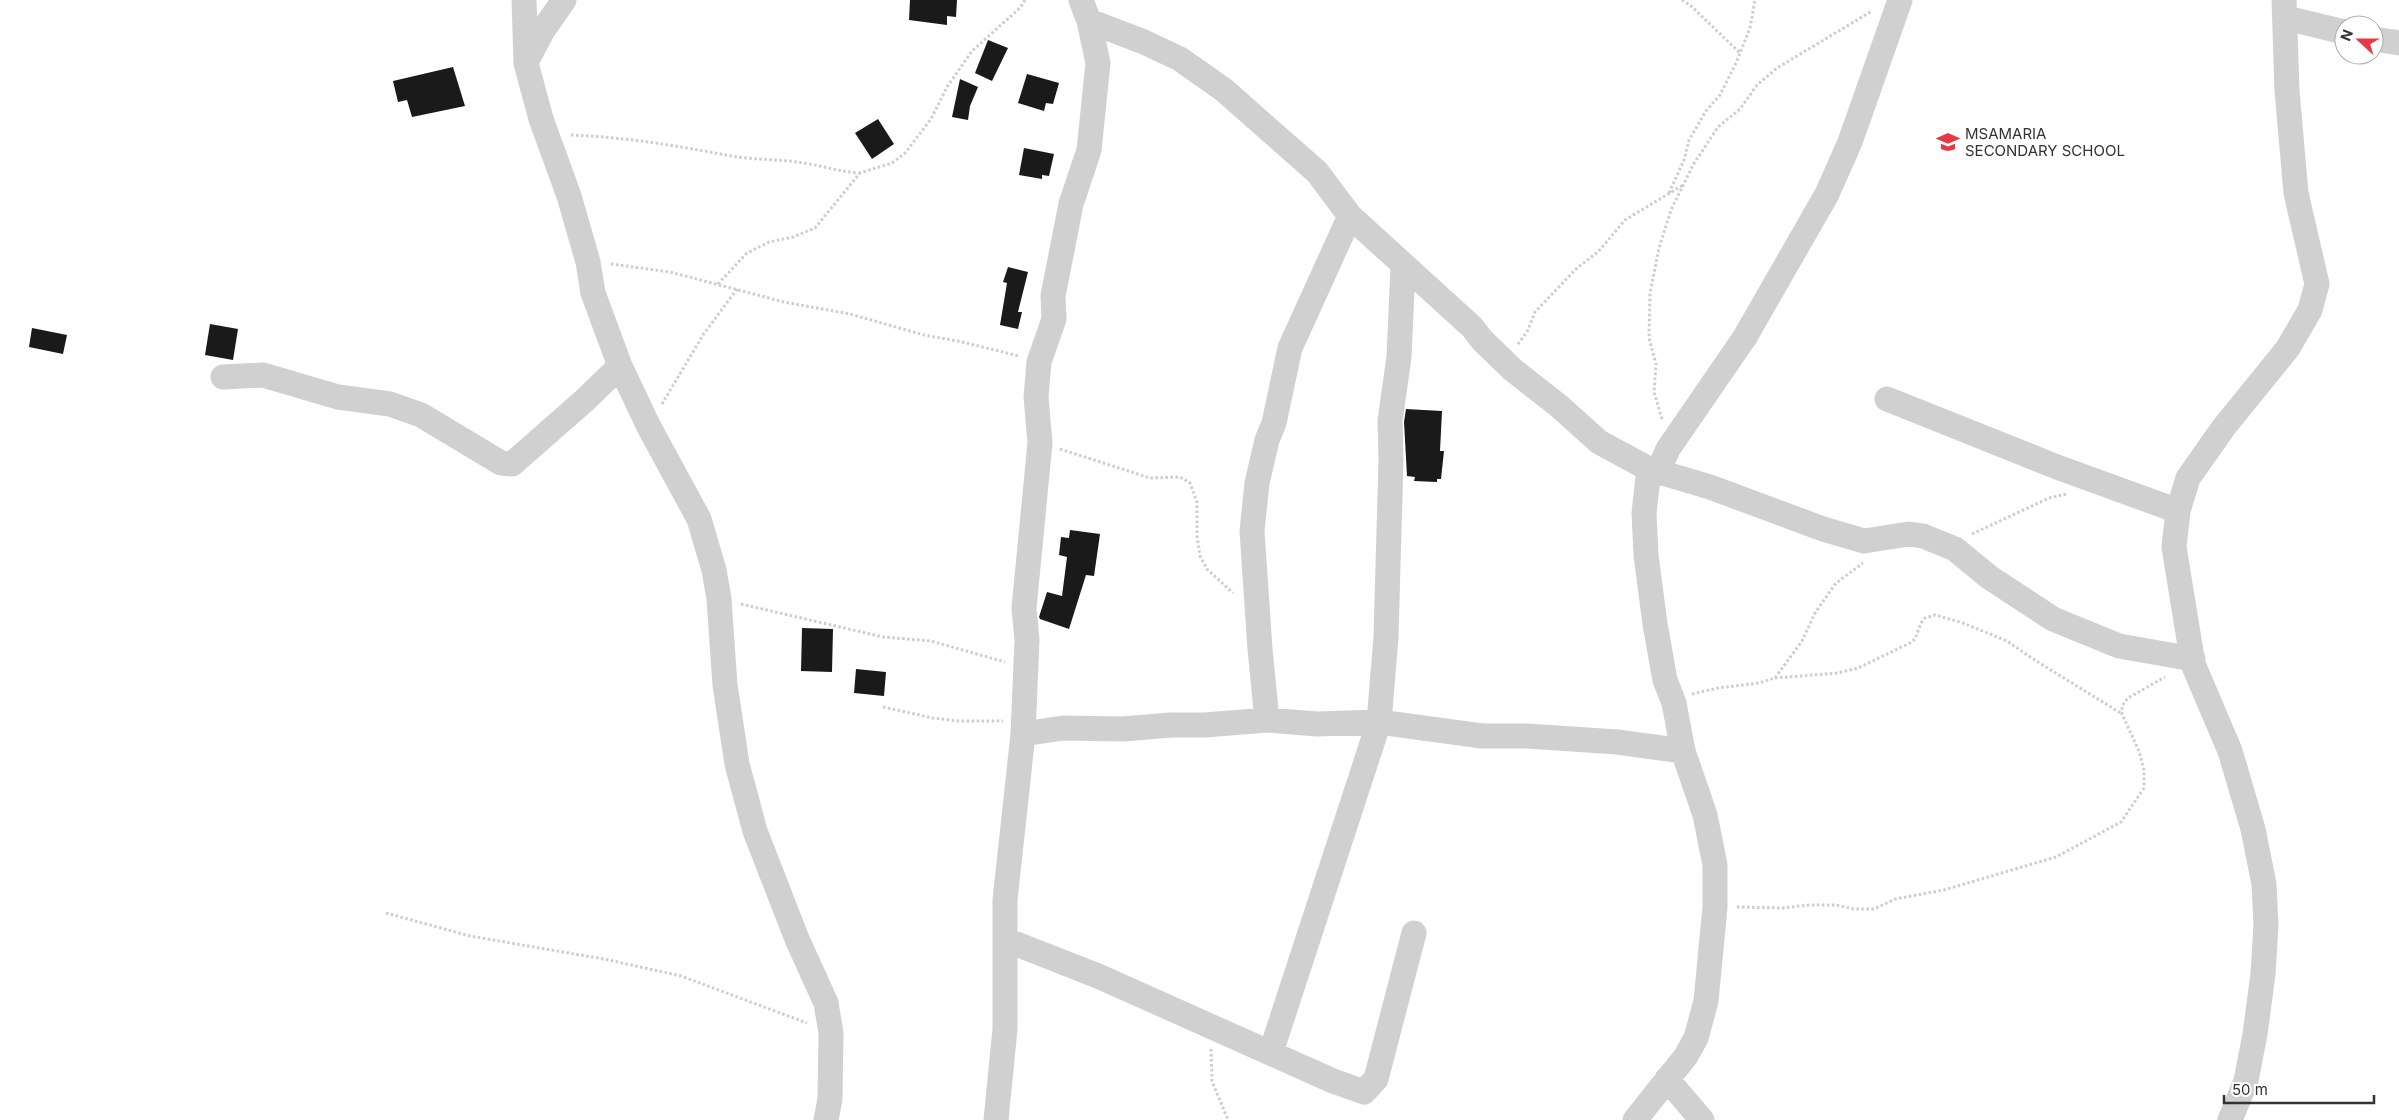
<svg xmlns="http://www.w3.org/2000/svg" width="2399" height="1120" viewBox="0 0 2399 1120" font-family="Inter,sans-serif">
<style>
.building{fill:#1a1a1a}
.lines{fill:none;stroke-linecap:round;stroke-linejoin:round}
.path{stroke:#cdcdcd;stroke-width:3;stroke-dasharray:2.5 2.5;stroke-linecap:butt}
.minor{stroke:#d0d0d0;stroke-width:25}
.labels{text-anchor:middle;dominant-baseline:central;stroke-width:5;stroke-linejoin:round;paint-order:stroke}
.poi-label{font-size:15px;fill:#333;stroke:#fff;text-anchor:start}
</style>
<rect width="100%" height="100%" fill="#fff"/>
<path class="building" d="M910,0H957L956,17L947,16V25L909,20Z
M988,40L1008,48L992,81L975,73Z
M453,67L465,106L412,117L407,100L398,102L393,81Z
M1027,74L1059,83L1053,104L1046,103L1044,111L1018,103Z
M960,79L978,87L970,106L968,120L952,117Z
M878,119L894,144L872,159L855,133Z
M1024,148L1054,154L1049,176L1042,175V179L1019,175Z
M1008,267L1028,272L1018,312H1022L1018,329L1000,325L1007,283L1003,282Z
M210,324L238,329L233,360L205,355Z
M32,328L67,335L63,354L29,347Z
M1406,409L1442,411L1440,451H1444L1441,479H1437V482L1414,481L1415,477L1407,476L1404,422Z
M1070,530L1100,534L1094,576L1086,575L1069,629L1040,619L1039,617L1047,592L1062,596L1067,557L1059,555L1061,537L1069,538Z
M802,628L833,629L832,672L801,671Z
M856,669L886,672L884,696L854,693Z"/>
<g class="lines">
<path class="path" d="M1682,0L1690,5L1740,53
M571,135C625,137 679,146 731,156C754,160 780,159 804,163C823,166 840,172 860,173
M1669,193L1684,160L1689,140L1706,111L1720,95L1736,63L1750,28L1755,0
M611,264L670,272L784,302L850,314L924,335L958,341L1019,356
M718,284L747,253L769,242L793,237L815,228L860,173L892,163L905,153L931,119L947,87L972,51L1020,8L1025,0
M1518,344L1527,332L1535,312L1577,268L1598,252L1625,220L1683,185
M662,404L703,335L737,289
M1662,419L1654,392L1656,364L1649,338L1650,293L1659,248L1671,210L1693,165L1718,127L1740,109L1757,85L1777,68L1872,11
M1060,449L1150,478L1180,477L1190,483L1197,502V536L1200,556L1207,569L1233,593
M1972,534L2049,498L2067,494
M741,604L883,637L931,641L1005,662
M1775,678L1838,673L1858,668L1910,643L1915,639L1921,623L1925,618L1935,615L1963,623L2007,641L2030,657L2122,714
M1692,694L1718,688L1759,683L1775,678L1802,641L1815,613L1836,583L1863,563
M883,707L933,718L959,721H1003
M1737,907L1782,908L1809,905H1836L1854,909H1874L1895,899L1944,890L2056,857L2121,822L2144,788V770L2139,751L2122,714V706L2128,698L2165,677
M386,913L470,936L604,959L681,976L807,1023
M1211,1049L1212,1081L1228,1120"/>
<path class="minor" d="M524,0L526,63L541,119L569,196L588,262L593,293L620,366L649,427L699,519L714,570L719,599L725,685L737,764L755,831L797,939L826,1003L831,1033L830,1099L826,1120
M2286,18L2344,32
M1089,21L1144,42L1180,59L1224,90L1317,172L1350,216L1472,327L1482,340L1513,370L1559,406L1599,442L1649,469L1644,513L1646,555L1655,624L1665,680L1674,703L1683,751L1705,815L1715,865V907L1706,1001L1696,1038L1686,1056L1635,1120
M2374,39L2399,43
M527,60L543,30L564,0
M223,377L263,375L338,397L390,404L421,415L501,463L512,464L585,400L620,366
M1887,399L2057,467L2178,511
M1649,469L1710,487L1823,529L1864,541L1909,534L1923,536L1955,549L1989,577L2053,619L2119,646L2193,659
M1658,472L1668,449L1745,337L1827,194L1850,142L1900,0
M1267,720L1260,649L1252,531L1257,483L1267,440L1274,423L1290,348L1350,216
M1023,734L1063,728L1123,729L1171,725H1205L1267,720L1317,724L1379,722L1482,736H1527L1617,742L1683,751
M1006,940L1098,976L1333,1081L1364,1092L1376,1079L1414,933
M1271,1052L1379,722L1386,637L1391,460L1390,421L1399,357L1403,267
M1667,1079L1702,1120
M996,1120L1005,1029V900L1023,734L1027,640L1024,608L1040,443L1036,397L1039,362L1054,319L1053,296L1071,204L1089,150L1098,63L1089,21L1081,0
M2230,1120L2246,1081L2255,1034L2263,974L2266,925L2264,884L2253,829L2230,751L2193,664L2174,547L2178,511L2188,478L2224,427L2288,348L2310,310L2317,284L2296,193L2287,91L2284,0"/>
</g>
<defs>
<symbol id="school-bare" viewBox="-9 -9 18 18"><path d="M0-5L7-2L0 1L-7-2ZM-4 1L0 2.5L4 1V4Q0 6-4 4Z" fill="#e63946" stroke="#fff" stroke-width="2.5" paint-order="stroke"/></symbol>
</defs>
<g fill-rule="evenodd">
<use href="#school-bare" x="1932" y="126" width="32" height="32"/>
</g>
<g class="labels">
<g class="poi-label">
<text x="1965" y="133">MSAMARIA<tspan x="1965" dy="17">SECONDARY SCHOOL</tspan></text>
</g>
</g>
<g transform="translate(2359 40) rotate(291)"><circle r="24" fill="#ffffff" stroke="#adadad"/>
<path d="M0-4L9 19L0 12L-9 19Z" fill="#e63946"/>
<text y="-8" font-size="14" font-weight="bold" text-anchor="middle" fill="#333333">N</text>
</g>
<path d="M2224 1095v8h150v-8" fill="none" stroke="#333333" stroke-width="2.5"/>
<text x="2232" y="1095" font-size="15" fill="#333333" stroke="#ffffff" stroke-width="4" paint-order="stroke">50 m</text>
</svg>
